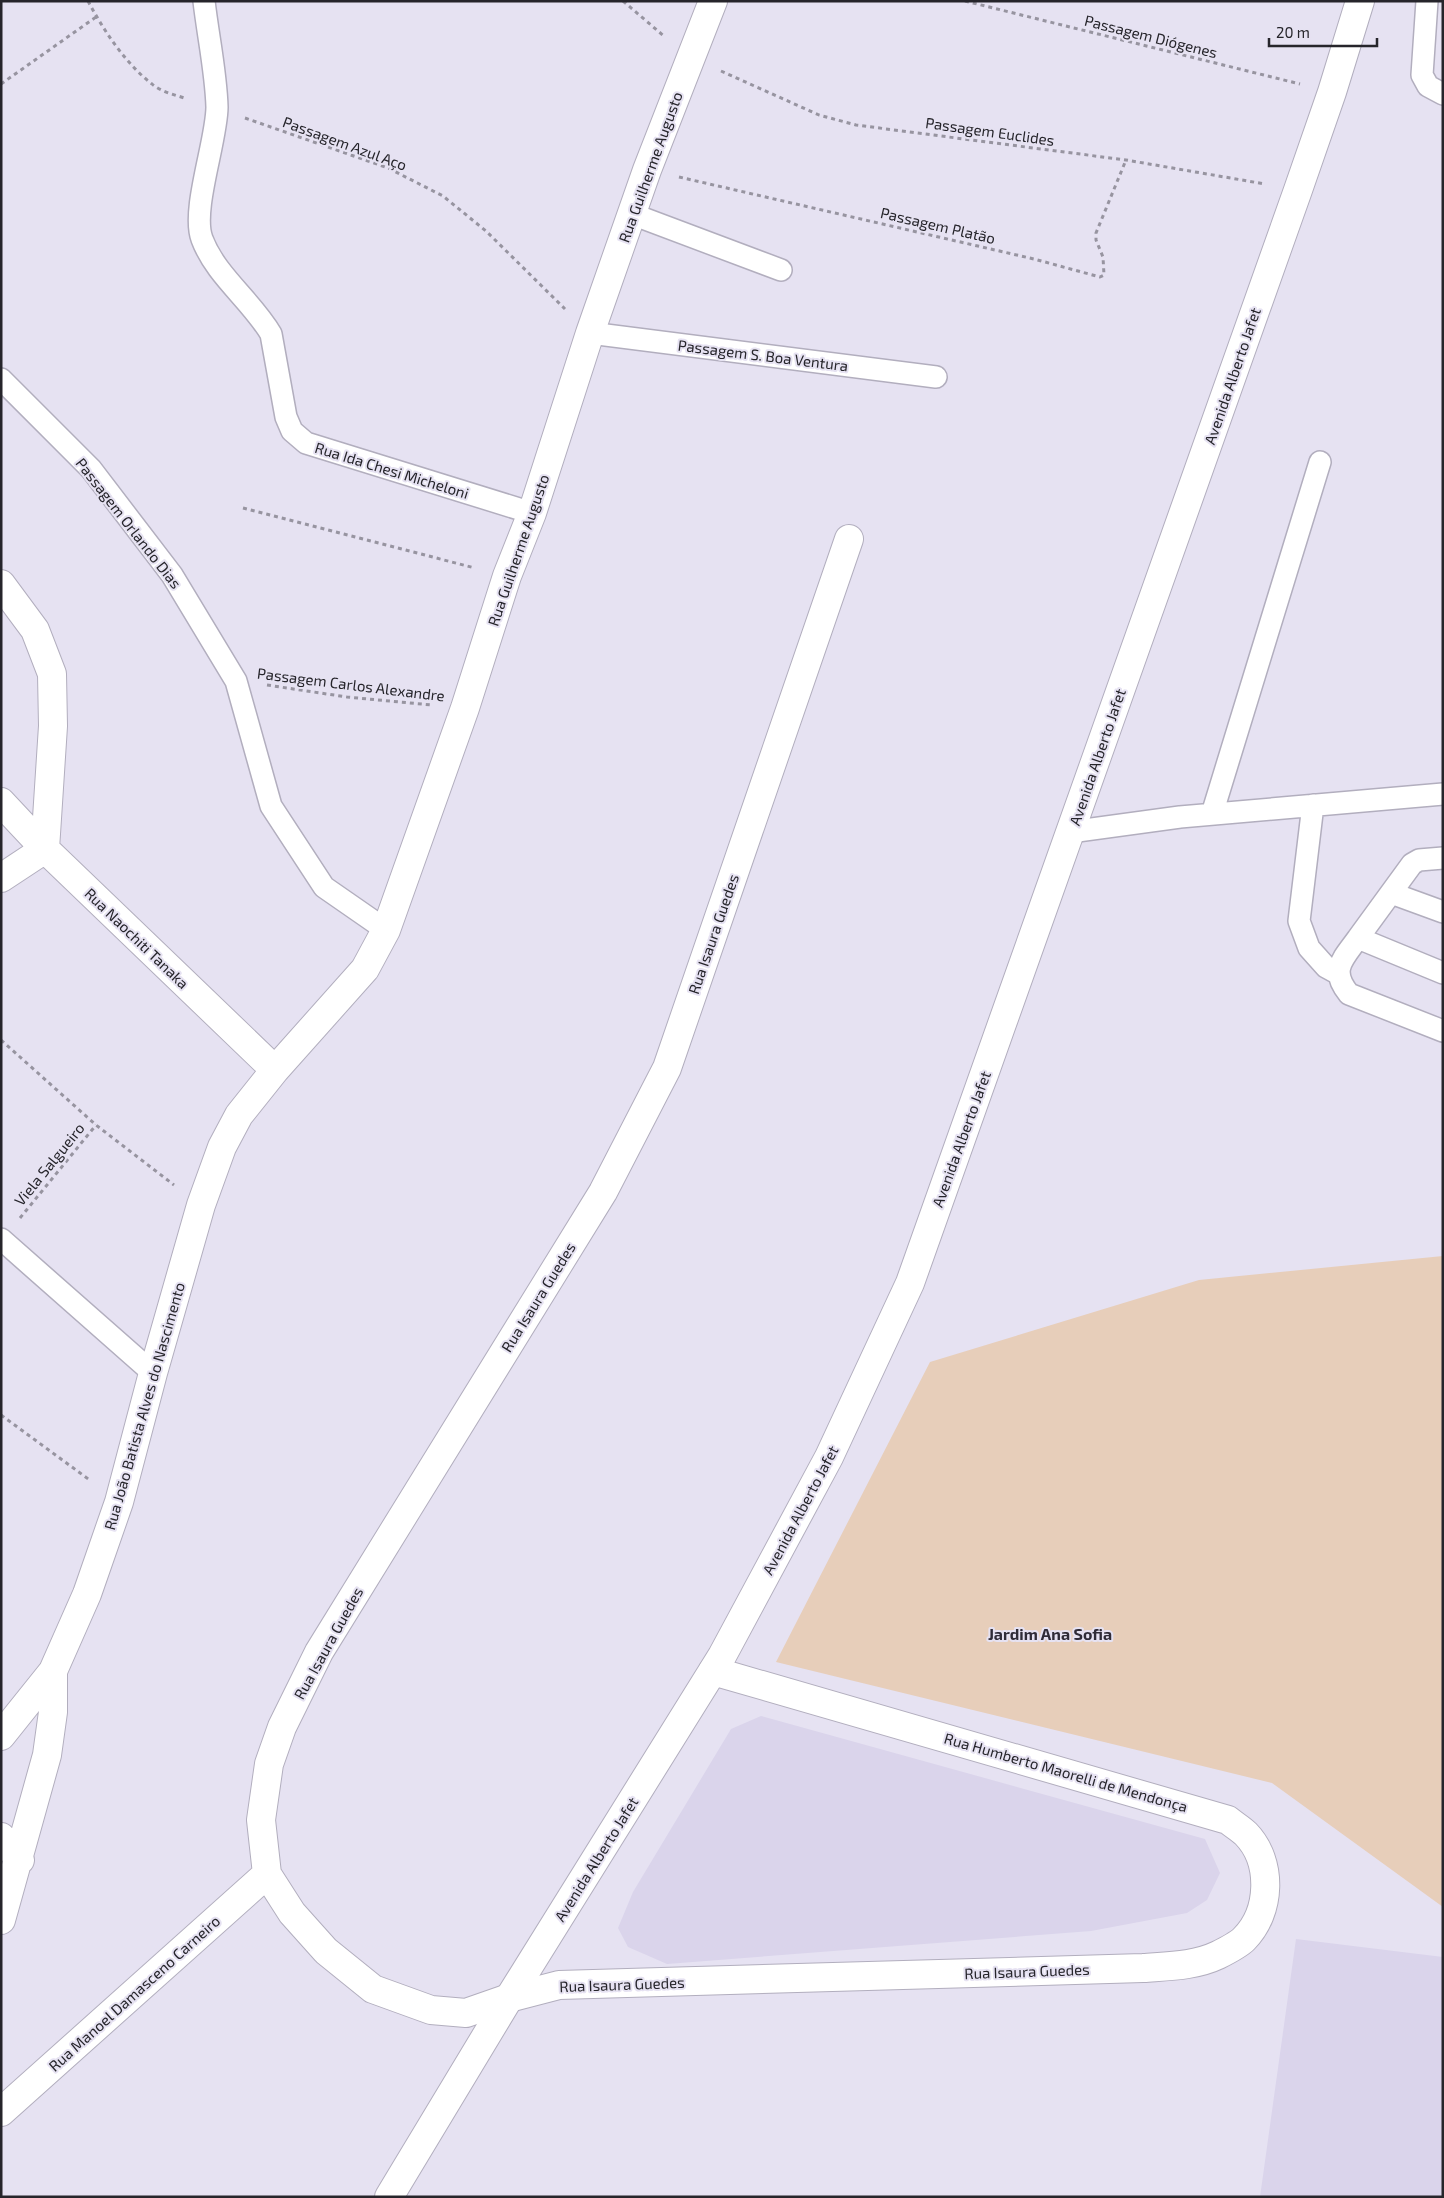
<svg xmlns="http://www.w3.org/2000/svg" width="1444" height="2198" viewBox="0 0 1444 2198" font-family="'Exo 2',sans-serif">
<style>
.built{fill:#dad4eb}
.green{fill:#e7ceba}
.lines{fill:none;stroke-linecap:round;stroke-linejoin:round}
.service-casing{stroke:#b2aebe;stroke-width:24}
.minor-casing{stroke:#b2aebe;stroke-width:30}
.tertiary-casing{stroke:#b2aebe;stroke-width:30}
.path{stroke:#9794a0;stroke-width:3;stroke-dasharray:4 4;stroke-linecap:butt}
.service{stroke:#fff;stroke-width:21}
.minor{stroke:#fff;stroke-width:28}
.tertiary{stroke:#fff;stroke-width:28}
.labels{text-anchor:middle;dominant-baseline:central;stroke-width:4;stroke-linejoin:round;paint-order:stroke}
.street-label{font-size:15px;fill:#26252b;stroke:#e6e2f2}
.neighbourhood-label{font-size:16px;font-weight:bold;fill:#2f2b37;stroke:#e6e2f2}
</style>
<rect width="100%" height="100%" fill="#e6e2f2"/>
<path class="built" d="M761,1716L1205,1839L1220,1873L1207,1900L1187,1913L1091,1931L667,1964L628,1947L618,1928L633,1892L731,1729Z
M1296,1939L1443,1957V2197H1260Z"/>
<path class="green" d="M1443,1256V1907L1272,1783L776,1662L930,1362L1199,1280Z"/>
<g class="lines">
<defs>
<path id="service" d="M204,1C208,36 216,72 217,107C217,140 191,210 202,239C216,276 251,300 271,334L286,417L292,431L306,443L532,513
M1427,1L1422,75L1428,86L1443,94
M632,214L781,270
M590,333L936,377
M1,379L91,469L172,575L236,681L271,806L324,887L386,930
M1313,805L1299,921L1309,948L1326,967L1337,973
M1212,814L1320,462
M1070,832L1180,817L1443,794
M1391,893L1443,912
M1358,938L1412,864L1419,860L1443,858
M1443,973L1358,938C1343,959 1329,970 1349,994L1443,1031
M1,1239L153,1373"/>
<path id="minor" d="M1,584L35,630L52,674L53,726L45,849L1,878
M1,802L45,849L275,1070
M713,1671L1228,1820C1234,1825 1241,1829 1246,1834C1273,1862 1271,1912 1244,1939C1238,1945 1226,1951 1218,1955C1195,1966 1169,1966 1143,1968L559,1985L509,1998L466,2013L431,2010L373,1989L326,1951L292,1913L267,1874L261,1820L269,1764L282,1727L319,1652L603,1192L667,1068L849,539
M1,1736L53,1671L87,1594L119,1502L153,1373L201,1205L222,1147L239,1115L275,1070L365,969L386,930L465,708L507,576L532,513L590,333L647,170L713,1
M1,1837L20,1860
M1,1920L47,1755L53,1712V1671
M1,2112L267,1874"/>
<path id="tertiary" d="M389,2197L509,1998L722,1656L829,1457L910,1283L1298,190L1332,92L1360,1"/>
</defs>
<use href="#service" class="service-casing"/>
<use href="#minor" class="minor-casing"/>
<use href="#tertiary" class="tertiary-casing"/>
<path class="path" d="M88,1C104,31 125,63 152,84C161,92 176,95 187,99
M623,1L665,37
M965,1L1300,84
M721,71L819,115L856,125L1126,160L1265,184
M1,84L96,17
M245,118L388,168L443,196L486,231L565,309
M679,177L1034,259L1100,277L1104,275L1103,257L1096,240V233L1126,160
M243,508L475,568
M267,685L347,697L432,705
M1,1040L96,1125L174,1185
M20,1218L96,1125
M1,1415L91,1481"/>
<use href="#service" class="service"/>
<use href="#minor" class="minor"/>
<use href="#tertiary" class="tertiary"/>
</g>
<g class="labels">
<g class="street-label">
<text transform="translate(1151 36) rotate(14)">Passagem Diógenes</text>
<text transform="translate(990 131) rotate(8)">Passagem Euclides</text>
<text transform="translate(345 143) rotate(20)">Passagem Azul Aço</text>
<text transform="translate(650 167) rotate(-70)">Rua Guilherme Augusto</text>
<text transform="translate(938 225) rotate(13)">Passagem Platão</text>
<text transform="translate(763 355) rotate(7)">Passagem S. Boa Ventura</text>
<text transform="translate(1232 376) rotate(-71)">Avenida Alberto Jafet</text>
<text transform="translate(392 470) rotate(17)">Rua Ida Chesi Micheloni</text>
<text transform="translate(129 523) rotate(52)">Passagem Orlando Dias</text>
<text transform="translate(518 550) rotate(-71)">Rua Guilherme Augusto</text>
<text transform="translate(351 684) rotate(7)">Passagem Carlos Alexandre</text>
<text transform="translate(1097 757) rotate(-71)">Avenida Alberto Jafet</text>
<text transform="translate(713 934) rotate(-71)">Rua Isaura Guedes</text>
<text transform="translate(137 938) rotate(44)">Rua Naochiti Tanaka</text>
<text transform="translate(961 1139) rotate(-70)">Avenida Alberto Jafet</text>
<text transform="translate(49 1164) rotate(-51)">Viela Salgueiro</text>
<text transform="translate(538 1297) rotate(-58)">Rua Isaura Guedes</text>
<text transform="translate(144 1406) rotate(-74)">Rua João Batista Alves do Nascimento</text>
<text transform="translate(800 1510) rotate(-62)">Avenida Alberto Jafet</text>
<text transform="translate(328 1643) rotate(-61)">Rua Isaura Guedes</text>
<text transform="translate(1066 1772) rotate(16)">Rua Humberto Maorelli de Mendonça</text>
<text transform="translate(596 1859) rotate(-58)">Avenida Alberto Jafet</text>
<text transform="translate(1027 1971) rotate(-2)">Rua Isaura Guedes</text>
<text transform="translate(622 1984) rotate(-2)">Rua Isaura Guedes</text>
<text transform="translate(134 1993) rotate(-42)">Rua Manoel Damasceno Carneiro</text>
</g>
<g class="neighbourhood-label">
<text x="1050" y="1633">Jardim Ana Sofia</text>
</g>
</g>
<rect width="1444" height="2198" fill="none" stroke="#26252b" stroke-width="5"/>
<path d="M1269 38v8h108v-8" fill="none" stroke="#26252b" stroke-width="2.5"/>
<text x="1276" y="38" font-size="15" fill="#26252b" stroke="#e6e2f2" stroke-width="4" paint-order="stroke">20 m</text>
</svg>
